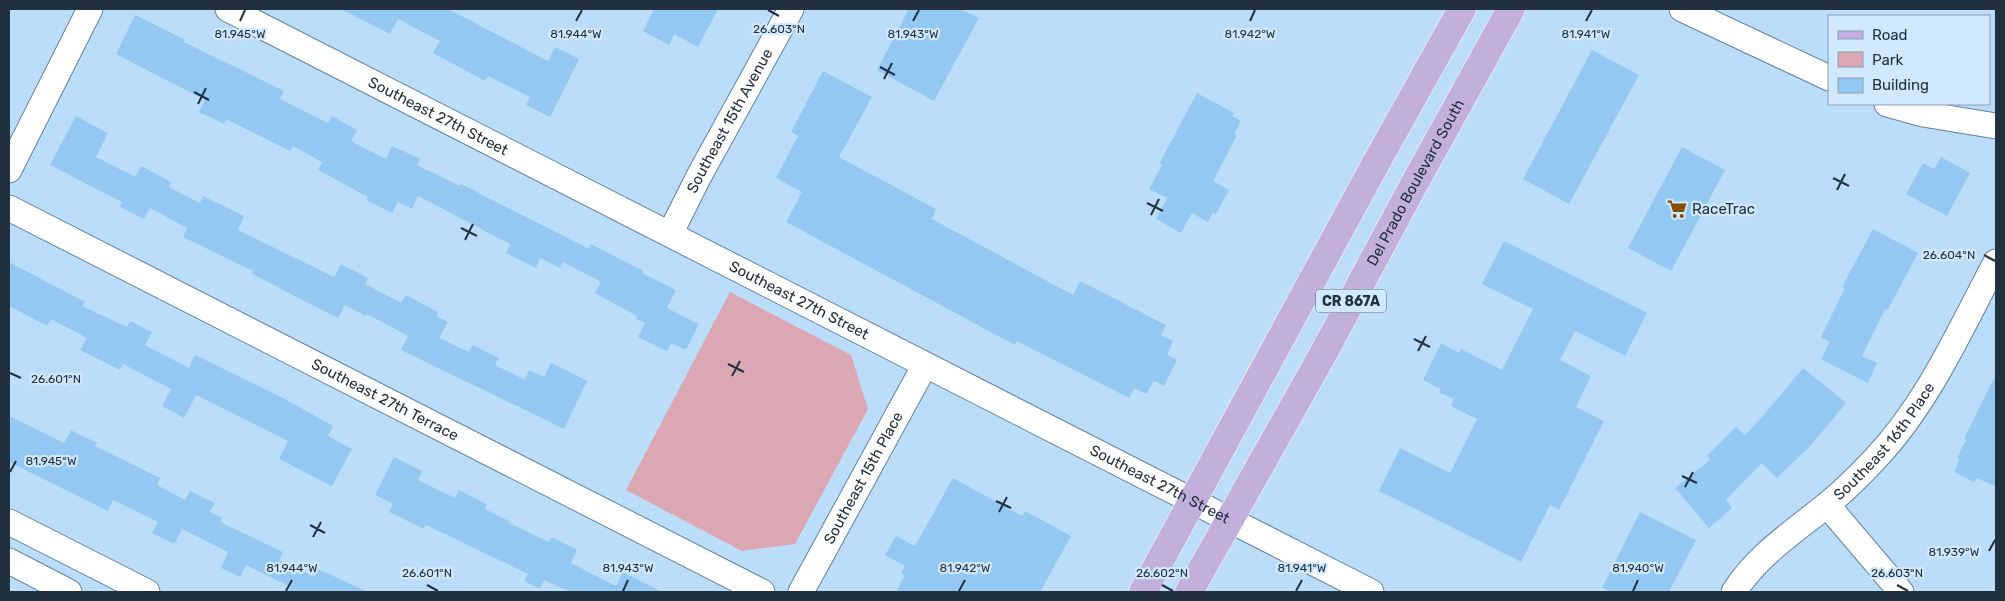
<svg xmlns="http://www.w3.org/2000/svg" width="2005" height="601" viewBox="0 0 2005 601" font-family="Rubik,sans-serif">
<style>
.green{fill:#dba7b3}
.building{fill:#93c8f3}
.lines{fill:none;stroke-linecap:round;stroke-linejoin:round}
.minor-casing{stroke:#5c84a4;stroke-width:27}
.major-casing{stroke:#fff;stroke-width:29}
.minor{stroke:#fff;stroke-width:25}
.major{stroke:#c2afdc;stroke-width:28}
.ticks{fill:none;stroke:#21313f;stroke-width:2}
.labels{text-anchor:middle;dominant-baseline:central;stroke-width:4.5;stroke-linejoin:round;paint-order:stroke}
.shield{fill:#d0e9ff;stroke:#566879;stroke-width:1}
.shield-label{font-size:14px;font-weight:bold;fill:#21313f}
.street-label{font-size:15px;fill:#21313f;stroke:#d0e9ff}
.poi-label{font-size:15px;fill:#21313f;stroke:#d0e9ff;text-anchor:start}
.ticks-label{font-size:12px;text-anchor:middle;fill:#21313f;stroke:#d0e9ff;stroke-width:4.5;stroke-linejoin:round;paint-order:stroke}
</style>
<rect width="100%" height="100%" fill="#bcddf9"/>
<path class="green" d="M730,292L851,355L868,409L795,544L742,551L626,490Z"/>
<path class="building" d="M341,9H448L548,61L555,47L579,59L550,117L526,105L530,97L488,76L485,81L433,53L440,41L398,19L390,34Z
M654,9H718L698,47L674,34L669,45L643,31Z
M909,9H961L979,18L934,101L877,70Z
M135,15L185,40L184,42L284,91L280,99L328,123L332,116L357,130L351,141L386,159L392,146L420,159L417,165L460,186L461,184L589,249L591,244L643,271L642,273L676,290L667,308L699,324L686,350L671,343L667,351L638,337L645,323L636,319L637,316L595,293L601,282L563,262L560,268L540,258L536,268L506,253L510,244L418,196L412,209L398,202L392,213L366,200L368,197L318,170L322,162L293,146L290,151L226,119L224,124L199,112L205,100L116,54Z
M1592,50L1639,75L1569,204L1523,179Z
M823,71L872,97L839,157L936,209L932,219L1073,295L1080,281L1166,325L1161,335L1173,341L1167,355L1177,360L1164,386L1154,381L1146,394L1134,388L1129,398L1017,341L1015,345L786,222L802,192L776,178L798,136L791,132Z
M1197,93L1234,113L1232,116L1241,121L1234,134L1237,135L1213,181L1229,190L1216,214L1213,212L1208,222L1192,213L1181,233L1156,219L1167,198L1149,189L1162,165L1159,164Z
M76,116L108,133L96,157L135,177L141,166L171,182L169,187L200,203L203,196L244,216L238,230L334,277L341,264L368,278L365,284L401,303L406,295L438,312L436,316L448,322L439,338L469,352L473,345L499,358L495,365L525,380L529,370L544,377L551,363L587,381L564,429L401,350L408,336L367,314L366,316L345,305L338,318L252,274L253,271L183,237L187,228L150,208L144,219L120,207L122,202L50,165Z
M1682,147L1725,170L1671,271L1628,248Z
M1941,157L1970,173L1947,216L1906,194L1923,163L1934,169Z
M1873,229L1918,253L1887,311L1885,309L1862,356L1877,363L1868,383L1821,359L1830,342L1821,337L1845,288L1842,287Z
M1504,241L1647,313L1625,356L1575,331L1560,360L1591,376L1576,407L1604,421L1559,510L1550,505L1521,562L1379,491L1400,448L1450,473L1477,419L1451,406L1454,399L1439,392L1441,389L1423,380L1441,343L1459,353L1461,349L1502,370L1533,309L1482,284Z
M9,262L85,302L82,306L127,327L130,321L152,332L145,345L189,368L195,355L283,398L333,426L328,436L352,449L332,486L279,459L288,441L196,395L184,418L162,406L171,389L123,364L120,370L80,350L87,338L51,319L47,326L9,306Z
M1803,368L1846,403L1810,446L1777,478L1762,463L1726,500L1732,508L1709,528L1675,488L1710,460L1707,456L1736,427L1745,435L1763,416Z
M1996,374V487L1977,478L1974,482L1954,472L1960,459L1957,458L1966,440L1964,439Z
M9,416L64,443L71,430L97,443L95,446L160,478L157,485L185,500L190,491L215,503L210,512L222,518L220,522L283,552L279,560L314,577L318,569L368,592H288L291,587L246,565L240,577L221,568L228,552L182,529L174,544L152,533L158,522L113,500L108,511L9,462Z
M394,457L422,471L418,480L455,498L459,490L487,504L485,509L509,521V523L549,542L552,537L577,550L571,563L616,586L623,572L662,592H570L544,580L540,589L524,581L528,574L426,525L424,529L389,512L393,504L375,495Z
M953,478L1022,516L1025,511L1071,536L1040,592H896L905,575L901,573L905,566L885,555L896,536L915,546Z
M1640,512L1696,540L1669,592H1611L1602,588Z"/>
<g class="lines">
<defs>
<g id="minor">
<path id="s1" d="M228,9L1371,592"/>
<path d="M1682,9L1829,78"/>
<path d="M1887,104L1923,114L1996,126"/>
<path d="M9,170L90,9"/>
<path id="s2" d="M9,208L762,592"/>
<path id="s3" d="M670,234L699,176L791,9"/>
<path d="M1827,505L1901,592"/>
<path d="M9,522L147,592"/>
<path d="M9,561L69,592"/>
<path id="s4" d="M801,592L925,365"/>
<path id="s5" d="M1734,592C1757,555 1795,531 1828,504C1845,490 1860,475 1875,459C1928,403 1960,330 1996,262"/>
</g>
<g id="major">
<path d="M1143,592L1376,163L1462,9"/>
<path id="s6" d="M1189,592L1323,354L1412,188L1511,9"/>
</g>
</defs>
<use href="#minor" class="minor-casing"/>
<use href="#major" class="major-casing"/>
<use href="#minor" class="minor"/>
<use href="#major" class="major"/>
</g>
<path class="ticks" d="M768,10L779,16M240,21L245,10M576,21L582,10M913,21L919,10M1250,21L1255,10M1586,21L1592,10M880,67L895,75M884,79L892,63M194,92L209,100M198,104L206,88M1833,178L1849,186M1837,190L1845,174M1147,203L1163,211M1151,215L1159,199M461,228L477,236M465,240L473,224M1984,255L1995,261M1414,339L1430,347M1418,351L1426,336M728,364L744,372M10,373L21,378M732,376L740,361M10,472L16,461M1682,476L1697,483M1685,487L1693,472M996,501L1011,508M999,512L1007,497M310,525L325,533M313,537L321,522M1989,551L1995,540M427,585L438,591M1162,585L1173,591M1897,585L1908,591M286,591L292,580M623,591L628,580M959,591L965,580M1296,591L1302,580M1633,591L1638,580"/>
<defs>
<symbol id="supermarket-bare" viewBox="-9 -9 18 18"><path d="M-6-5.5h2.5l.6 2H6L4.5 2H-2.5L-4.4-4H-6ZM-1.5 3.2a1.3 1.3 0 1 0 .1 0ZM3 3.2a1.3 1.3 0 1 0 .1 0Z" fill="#864c00" stroke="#d0e9ff" stroke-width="2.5" paint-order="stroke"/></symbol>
</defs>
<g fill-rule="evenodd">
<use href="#supermarket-bare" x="1663" y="195" width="28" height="28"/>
</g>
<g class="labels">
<rect class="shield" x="1316" y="289.5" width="70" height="23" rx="4"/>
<g class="shield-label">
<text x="1351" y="301">CR 867A</text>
</g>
<g class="street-label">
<text stroke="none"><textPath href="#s1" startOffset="236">Southeast 27th Street</textPath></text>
<text stroke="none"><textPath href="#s3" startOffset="128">Southeast 15th Avenue</textPath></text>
<text stroke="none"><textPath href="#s6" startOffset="468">Del Prado Boulevard South</textPath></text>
<text stroke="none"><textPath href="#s1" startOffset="641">Southeast 27th Street</textPath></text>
<text stroke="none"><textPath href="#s2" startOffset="422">Southeast 27th Terrace</textPath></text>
<text stroke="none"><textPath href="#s5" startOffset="214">Southeast 16th Place</textPath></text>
<text stroke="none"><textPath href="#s4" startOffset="130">Southeast 15th Place</textPath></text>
<text stroke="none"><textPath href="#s1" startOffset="1046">Southeast 27th Street</textPath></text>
</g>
<g class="poi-label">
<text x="1692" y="209">RaceTrac</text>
</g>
</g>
<g class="ticks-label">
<text x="779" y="33">26.603°N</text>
<text x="240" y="38">81.945°W</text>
<text x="576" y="38">81.944°W</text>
<text x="913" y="38">81.943°W</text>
<text x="1250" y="38">81.942°W</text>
<text x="1586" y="38">81.941°W</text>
<text x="1949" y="259">26.604°N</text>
<text x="56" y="383">26.601°N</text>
<text x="51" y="465">81.945°W</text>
<text x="1954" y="556">81.939°W</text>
<text x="292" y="572">81.944°W</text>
<text x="628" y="572">81.943°W</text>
<text x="965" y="572">81.942°W</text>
<text x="1302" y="572">81.941°W</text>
<text x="1638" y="572">81.940°W</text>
<text x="427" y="577">26.601°N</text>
<text x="1162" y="577">26.602°N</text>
<text x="1897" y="577">26.603°N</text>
</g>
<rect width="2005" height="601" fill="none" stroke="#21313f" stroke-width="20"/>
<rect x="1828" y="15" width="162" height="90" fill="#d0e9ff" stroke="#8a9fb2"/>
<rect x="1838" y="31" width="25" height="8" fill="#c2afdc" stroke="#8a9fb2"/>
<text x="1872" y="40" font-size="15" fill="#21313f">Road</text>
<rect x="1838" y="52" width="25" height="15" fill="#dba7b3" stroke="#8a9fb2"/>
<text x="1872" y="65" font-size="15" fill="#21313f">Park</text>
<rect x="1838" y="78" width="25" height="15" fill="#93c8f3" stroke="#8a9fb2"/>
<text x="1872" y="90" font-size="15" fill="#21313f">Building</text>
</svg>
